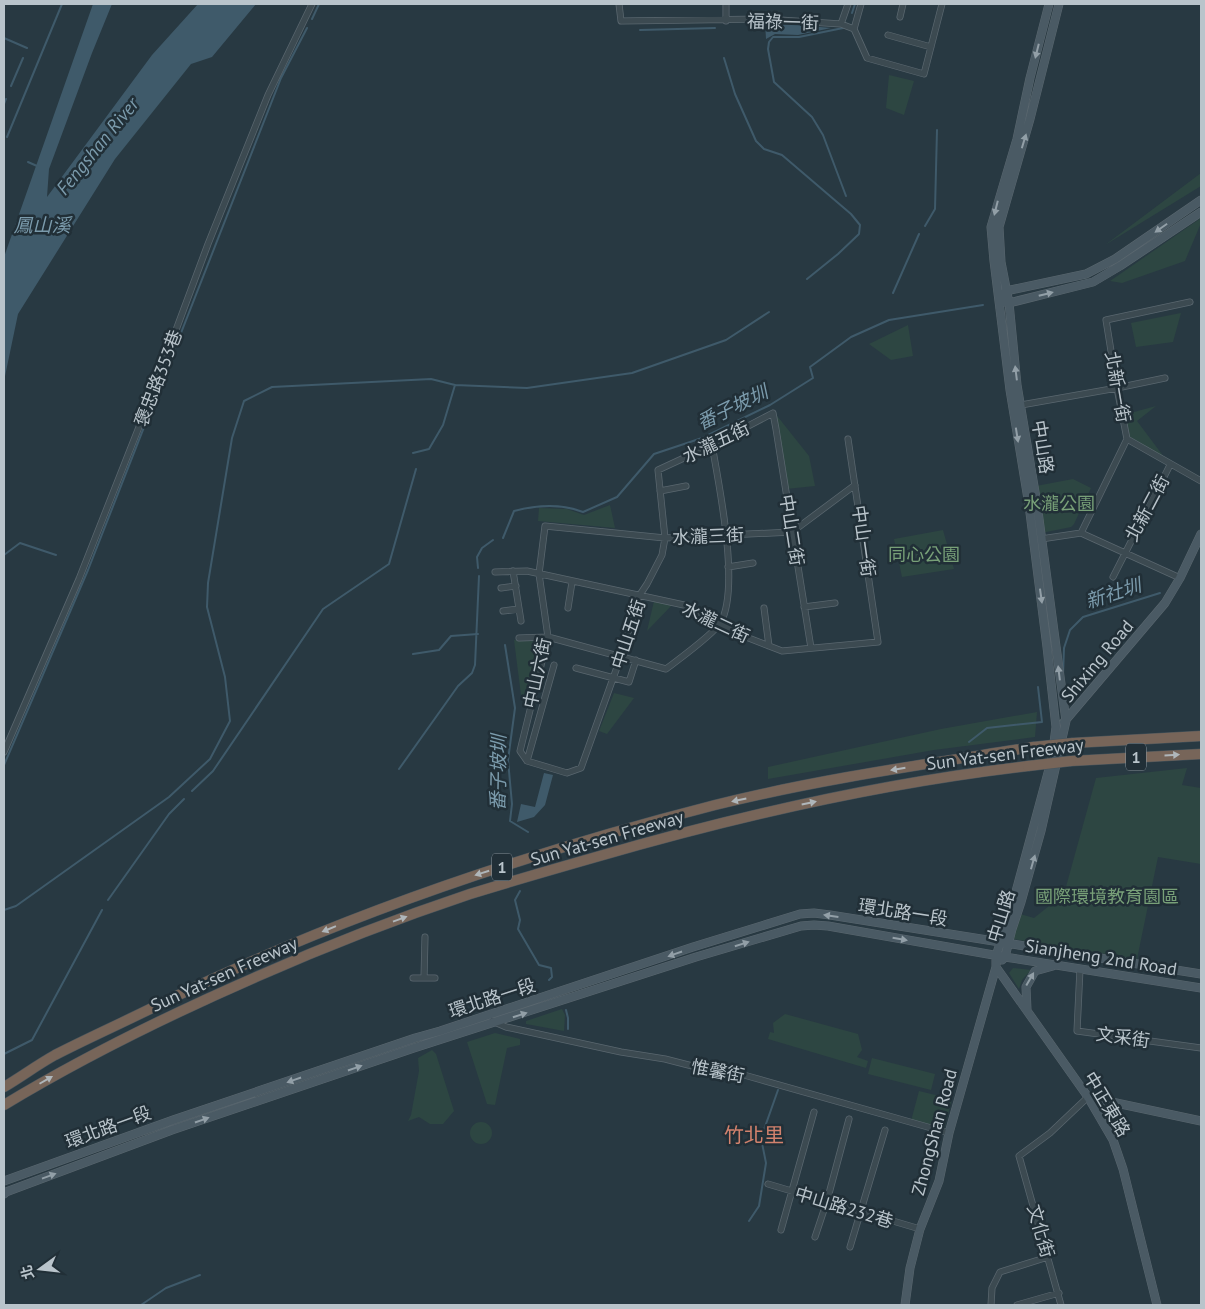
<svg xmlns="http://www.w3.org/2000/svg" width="1205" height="1309" viewBox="0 0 1205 1309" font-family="'PT Sans','Noto Sans TC',sans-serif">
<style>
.green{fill:#2d4642}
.water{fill:#3f5a6a}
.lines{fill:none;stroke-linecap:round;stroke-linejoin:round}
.stream{stroke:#3f5a6a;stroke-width:2}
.street-casing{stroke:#5a676f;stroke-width:7}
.secondary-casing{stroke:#5a676f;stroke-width:9}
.highway-casing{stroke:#47545c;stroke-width:11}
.street{stroke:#3c4a51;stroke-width:5.5}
.secondary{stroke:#4a5a64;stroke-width:8}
.highway{stroke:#776559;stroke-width:10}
.highway-bridge-casing{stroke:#47545c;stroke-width:11;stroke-linecap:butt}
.highway-bridge{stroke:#776559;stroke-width:10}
.oneway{fill:#929fa7}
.oneway2{fill:#afb6ba}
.labels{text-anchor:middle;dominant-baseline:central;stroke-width:5;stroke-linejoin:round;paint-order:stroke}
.shield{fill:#212f37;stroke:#8b979f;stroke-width:1}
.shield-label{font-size:16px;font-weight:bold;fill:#b9c4cb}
.street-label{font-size:18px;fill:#b9c4cb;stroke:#212f37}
.park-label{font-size:18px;fill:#78a078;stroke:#212f37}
.water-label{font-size:19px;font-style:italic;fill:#7b9bac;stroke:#212f37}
.quarter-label{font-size:20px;fill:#d2826d;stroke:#212f37}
</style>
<rect width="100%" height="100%" fill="#283942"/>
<path class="green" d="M889,75L914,81L904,115L886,108Z
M1201,173V186L1105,245Z
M1201,218V223L1185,261L1122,283L1110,281Z
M1181,313L1173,342L1136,347L1131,323Z
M908,325L913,356L891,360L869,344Z
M1156,406L1137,421L1170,465L1127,439L1123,415Z
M774,412L809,456L815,486L786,489Z
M1073,479L1091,488L1074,524L1071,527L1041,533L1036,486Z
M610,505L615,528L538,521L539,508L567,509L584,515Z
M943,530L954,569L902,577L894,539Z
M654,601L673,604L647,631Z
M514,640L544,642L530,698L521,695Z
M614,693L634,698L607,734L599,731Z
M1037,712L1035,737L934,750L768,779V767L941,729Z
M1187,768L1182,785L1201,788V864L1158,857L1137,959L1013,939L1020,914L1034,918L1064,894L1096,778Z
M1013,968L1031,970L1022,980L1019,989L1009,973Z
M562,1009L565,1015L564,1031L526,1024V1021Z
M785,1014L858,1034L862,1050L857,1057L868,1061L866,1068L768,1039L770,1032L774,1033L773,1023Z
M495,1033L520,1039V1045L507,1048L495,1105L487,1104L467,1042Z
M432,1050L436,1054L454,1111L443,1124H430L419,1117L408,1121L411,1115L419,1071L418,1058Z
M872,1058L935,1074L931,1090L868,1074Z
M919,1091L952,1099L944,1130L911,1121Z
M470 1133a11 11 0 1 1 22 0a11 11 0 1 1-22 0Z"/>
<path class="water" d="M93,4H112L92,53L49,169L47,197L152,55L198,4H256L212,57L191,64L115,159L18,314L4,381V257Z
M765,22L831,28L798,35L775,34L766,39Z
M544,773L553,775L545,805L534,817L517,822L521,804L535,807Z"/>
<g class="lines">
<path class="stream" d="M852,13L855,4
M312,19L319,4
M843,28L799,37H773L769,42L768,49L774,82L812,117L823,135L846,196
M640,30L715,28
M4,38L27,48
M724,58L735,94L756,141L764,149L782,155L851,214L860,225L859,234L838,254L807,279
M11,86L23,58
M4,104L6,99
M7,137L62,4
M28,162L37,166
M925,226L935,209L937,130
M893,293L919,234
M413,453L429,449L443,425L455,385
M503,538L514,511C537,505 560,503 583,512L617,497L654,454L702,438L770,405L813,378L810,367L851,337L889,320L983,305
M4,555L20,543L56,555
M478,568L477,557L482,548L493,540
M505,645L515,708L508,760L512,804L510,821L528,832
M413,654L439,650L451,636L478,634
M1063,675L1064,648L1070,630L1083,617L1160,593
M969,742L987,728L1042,722L1038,687
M4,765L88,570L281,78L307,28
M399,769L458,686L472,673L475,665L479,576
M192,791L213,771L323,609L389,564L416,469
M520,891L515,900L520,920L518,929L539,965L551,968L552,977L549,980
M108,900L169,814L184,799
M4,910L16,906L169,797L210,759L230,721L225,677L207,607L208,583L232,438L244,401L272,387L431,379L455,385L527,388L632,373L726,340L769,312
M566,1010L568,1018V1029
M4,1054L32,1040L102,910
M749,1221L759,1206L766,1163L761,1138L778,1090
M141,1305L166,1288L200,1275"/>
<defs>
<path id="street" d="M619,4L621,21L765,19L841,24L854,29L867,58L924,74L942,4
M726,4V21
M900,17L903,4
M841,24L848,4
M854,29L861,4
M888,35L931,47
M1021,405L1117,388L1165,378
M1127,439L1201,481
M660,491L686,486
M1081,533L1127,439L1117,388L1106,320L1190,302
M1041,539L1081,533L1180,578
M728,567L753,563
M513,571L521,621
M495,572L527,571L684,605L746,637L782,651L878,642L848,439
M1113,577L1170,465
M501,588L516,586
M804,607L835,603
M568,608L572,582
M764,608L769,646
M503,611L519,609
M519,638L548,637L666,669C679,659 714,634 721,622C740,587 719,485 712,445
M811,648L776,429L773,413L712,445L658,470L665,538L662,555L647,584L639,596L621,656L581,768L567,773L527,761L520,751L548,637L539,574L545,526L665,538L792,532L855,485
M576,668L629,682L636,660
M4,752L79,579L154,389L208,244L268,95L312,4
M527,761L554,665
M1080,969L1077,1031L1201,1048
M413,978H435
M424,978L425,937
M492,1021L506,1027L621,1052L665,1059L704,1069L744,1075L949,1133
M768,1184L920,1229
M781,1230L814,1112
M815,1237L827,1201L849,1119
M850,1247L885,1130
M991,1305L992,1288L1000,1272L1048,1257
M1017,1305L1059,1293
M1061,1305L1019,1156L1050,1133L1088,1097"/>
<path id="secondary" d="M1003,295L1006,291L1086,274L1115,259L1201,200
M1005,302L1009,303L1093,282L1120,266L1201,212
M1064,722L1165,603L1180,578L1201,534
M1002,960L1005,957L1012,929L1021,902L1041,831L1066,721L1037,504L1017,385L1009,303L1001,262L999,227L1030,119L1059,4
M996,967L1088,1097L1113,1140L1123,1169L1157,1305
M1027,1010L1026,987L1035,971L1053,966
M1088,1097L1201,1121
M4,1181L173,1120L415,1038L440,1031L693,947L800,914L814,913L830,915L1201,974
M4,1194L6,1192L172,1130L414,1048L696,957L801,926L814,925L828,926L1005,957L1201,988
M905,1305L910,1268L920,1229L939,1181L949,1133L996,967V956L1014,899L1052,758L1056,727L1047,647L1029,505L1010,390L994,261L991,227L1017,139L1030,78L1049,4"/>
<path id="highway" d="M1073,743L1201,736
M1071,761L1201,754
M4,1087C21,1077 37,1065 55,1055C92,1036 131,1019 168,1000C343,915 527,853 715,805C819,779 927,764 1033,747
M4,1105C85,1056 169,1015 256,977C326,946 398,918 470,894C512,881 554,869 596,857C737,816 881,783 1028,766"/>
</defs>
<use href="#street" class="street-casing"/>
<use href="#secondary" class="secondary-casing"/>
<use href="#highway" class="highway-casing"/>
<use href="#street" class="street"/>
<use href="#secondary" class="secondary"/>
<use href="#highway" class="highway"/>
<defs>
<path id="highway-bridge" d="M1033,747L1073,743
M1028,766L1071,761"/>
</defs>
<use href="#highway-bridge" class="highway-bridge-casing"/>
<use href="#highway-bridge" class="highway-bridge"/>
</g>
<defs><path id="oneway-solid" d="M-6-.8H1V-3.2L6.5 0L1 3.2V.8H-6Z" transform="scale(1.25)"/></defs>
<g class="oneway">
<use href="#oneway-solid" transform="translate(1037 51) rotate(104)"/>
<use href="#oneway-solid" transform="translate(1024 141) rotate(-73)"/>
<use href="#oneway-solid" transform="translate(996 208) rotate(104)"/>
<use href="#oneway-solid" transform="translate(1161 228) rotate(145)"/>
<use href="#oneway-solid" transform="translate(1046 294) rotate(-14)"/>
<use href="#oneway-solid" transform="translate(1016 373) rotate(-97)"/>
<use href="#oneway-solid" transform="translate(1017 435) rotate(81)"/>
<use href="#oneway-solid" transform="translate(1041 596) rotate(82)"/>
<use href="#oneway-solid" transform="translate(1059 673) rotate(-97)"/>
<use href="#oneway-solid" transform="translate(1033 862) rotate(-74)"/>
<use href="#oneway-solid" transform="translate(831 916) rotate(-172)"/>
<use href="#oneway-solid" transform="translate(900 939) rotate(10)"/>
<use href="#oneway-solid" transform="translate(742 944) rotate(-17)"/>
<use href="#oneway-solid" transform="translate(675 954) rotate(161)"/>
<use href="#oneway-solid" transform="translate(1030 979) rotate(-60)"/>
<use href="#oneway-solid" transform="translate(520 1015) rotate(-18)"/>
<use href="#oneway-solid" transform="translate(355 1068) rotate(-19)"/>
<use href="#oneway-solid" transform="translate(294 1080) rotate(161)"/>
<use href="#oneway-solid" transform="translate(202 1120) rotate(-19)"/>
<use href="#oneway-solid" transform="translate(49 1176) rotate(-20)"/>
</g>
<g class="oneway2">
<use href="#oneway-solid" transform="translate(1172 755) rotate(-3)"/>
<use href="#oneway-solid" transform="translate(898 769) rotate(171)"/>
<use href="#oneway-solid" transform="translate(739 800) rotate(168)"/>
<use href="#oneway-solid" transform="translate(809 803) rotate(-12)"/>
<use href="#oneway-solid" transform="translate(482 873) rotate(163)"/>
<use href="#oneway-solid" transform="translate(400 919) rotate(-20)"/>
<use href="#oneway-solid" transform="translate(329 929) rotate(158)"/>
<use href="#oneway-solid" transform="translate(46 1080) rotate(-30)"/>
</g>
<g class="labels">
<g class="shield">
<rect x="1126" y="743.5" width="20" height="27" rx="4"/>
<rect x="492" y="853.5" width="20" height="27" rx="4"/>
</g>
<g class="shield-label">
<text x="1136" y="757">1</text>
<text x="502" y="867">1</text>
</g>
<g class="street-label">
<text transform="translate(783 22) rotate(2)">福祿一街</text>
<text transform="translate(158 378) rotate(-69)">褒忠路353巷</text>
<text transform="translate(1118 387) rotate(80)">北新一街</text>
<text transform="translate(716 442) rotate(-26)">水瀧五街</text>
<text transform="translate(1043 447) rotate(81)">中山路</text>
<text transform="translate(1147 508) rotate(-62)">北新二街</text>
<text transform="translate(792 530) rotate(81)">中山二街</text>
<text transform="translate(708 536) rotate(-2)">水瀧三街</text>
<text transform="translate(864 541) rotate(82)">中山一街</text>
<text transform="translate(716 622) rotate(25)">水瀧二街</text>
<text transform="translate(628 634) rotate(-72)">中山五街</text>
<text transform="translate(1097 661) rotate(-50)">Shixing Road</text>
<text transform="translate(537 673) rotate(-78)">中山六街</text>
<text transform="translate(1005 754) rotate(-7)">Sun Yat-sen Freeway</text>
<text transform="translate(607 838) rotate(-16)">Sun Yat-sen Freeway</text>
<text transform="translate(903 912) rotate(9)">環北路一段</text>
<text transform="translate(1001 916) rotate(-73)">中山路</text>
<text transform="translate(1101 957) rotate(9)">Sianjheng 2nd Road</text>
<text transform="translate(224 974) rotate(-24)">Sun Yat-sen Freeway</text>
<text transform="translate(492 998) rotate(-18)">環北路一段</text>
<text transform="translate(1123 1037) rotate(8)">文采街</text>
<text transform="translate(718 1071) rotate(11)">惟馨街</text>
<text transform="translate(1107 1104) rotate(59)">中正東路</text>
<text transform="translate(108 1127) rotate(-20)">環北路一段</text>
<text transform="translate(934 1132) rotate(-75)">ZhongShan Road</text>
<text transform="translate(844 1207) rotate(17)">中山路232巷</text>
<text transform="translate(1041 1231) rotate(74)">文化街</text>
</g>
<g class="park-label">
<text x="1059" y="503">水瀧公園</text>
<text x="924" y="554">同心公園</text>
<text x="1107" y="896">國際環境教育園區</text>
</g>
<g class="water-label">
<text transform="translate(97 146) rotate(-51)">Fengshan River</text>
<text x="42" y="225">鳳山溪</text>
<text transform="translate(732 407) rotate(-26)">番子坡圳</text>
<text transform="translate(1113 593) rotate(-18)">新社圳</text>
<text transform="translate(498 773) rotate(-89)">番子坡圳</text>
</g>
<g class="quarter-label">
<text x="754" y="1135">竹北里</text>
</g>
</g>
<rect width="1205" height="1309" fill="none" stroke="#b9c4cb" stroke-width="10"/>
<g transform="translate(40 1269) rotate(255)" stroke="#212f37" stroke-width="4" paint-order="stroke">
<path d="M0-4L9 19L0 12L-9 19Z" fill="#b9c4cb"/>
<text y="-8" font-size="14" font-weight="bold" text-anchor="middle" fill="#b9c4cb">北</text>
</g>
</svg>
